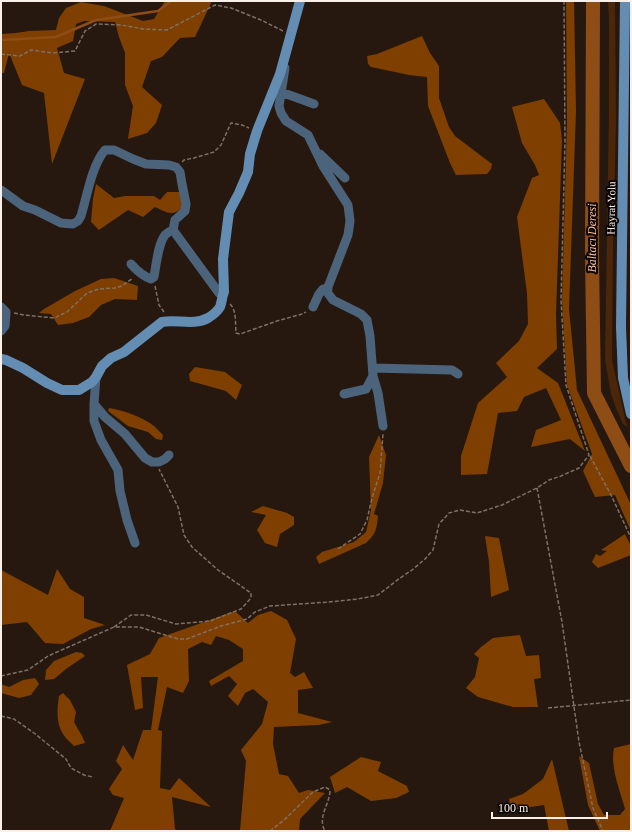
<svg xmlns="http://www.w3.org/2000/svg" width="632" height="832" viewBox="0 0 632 832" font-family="'Times New Roman',serif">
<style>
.green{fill:#4b2609}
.forest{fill:#7f3f00}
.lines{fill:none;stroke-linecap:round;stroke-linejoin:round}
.stream{stroke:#8f4d16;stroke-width:2.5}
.river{stroke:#8f4d16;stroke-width:14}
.path{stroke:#7c7068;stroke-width:1.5;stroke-dasharray:4 2;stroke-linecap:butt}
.street{stroke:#4b647c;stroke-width:9}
.secondary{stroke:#648db4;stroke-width:10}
.labels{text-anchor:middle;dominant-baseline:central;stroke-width:4;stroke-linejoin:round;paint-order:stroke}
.street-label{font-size:11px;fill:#faf0ea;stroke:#0a0503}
.water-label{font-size:12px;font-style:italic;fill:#fbc19a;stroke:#0a0503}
</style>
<rect width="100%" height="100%" fill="#26180f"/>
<path class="green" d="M608,1H615L616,122L613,246L612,360L625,419L628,427L623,424L616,408L611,394L605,359L609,109V18Z"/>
<path class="forest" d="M165,1H212L195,37L180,38L162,57L151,61L142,87L162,105L156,123L147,133L128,139L133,106L125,85V53L119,37L115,22L84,21L76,24L73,41L57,48L64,73L85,79L52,164L44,93L22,85L9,53L4,73H1V34L16,33L29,31L56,30L59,18L66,8L81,2L104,6L143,21L154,19Z
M566,1H574L576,111L569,309L577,390L631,505V531L615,495L595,497L583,471L592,454L567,385L562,300L567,123Z
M422,36L430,53L439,66V98L449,127L455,136L492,164L491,169L487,174L456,175L450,163L428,106L427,77L409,75L371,67L368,64L367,56L377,54Z
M544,99L560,123L562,140L556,314L557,349L537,368L558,383L585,451L570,439L531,447L536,430L561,420L546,388L524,397L517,411L498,413L487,474L461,475V456L478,403L507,377L496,363L519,341L528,324L527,293L517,217L532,178L539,175L535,165L522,143L512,107Z
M96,184L114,198L125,196H154L160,200L167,192H179L183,201V208C171,217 166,212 155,207L143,217L128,210L99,230L91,222L93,199Z
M114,278L138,286L137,300L115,299L101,305L89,317L73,323L58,325L51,314L39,313L44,309L75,291L101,279Z
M195,367L225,372L242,385L236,400L226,391L190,381L189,374Z
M109,408C123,410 143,417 154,426C157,429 160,432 163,435L162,440L156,439L148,432L128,426L108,411Z
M379,435L386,455L383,483L374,514L378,516C377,528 376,534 366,543L319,564L316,557L322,552L354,542L366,532L371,510L369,457Z
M263,506L287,513L294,517V525L280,534L277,547L265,543L257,530L266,515L251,512Z
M625,534L631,546V555L598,568L592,562L596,554L600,556L607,551L601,550Z
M485,536L499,538L509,590L491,597L489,562Z
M57,569L70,589L84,597V618L105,625L91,629L63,644L45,643L27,622L1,625V570L48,595Z
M235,611L248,623L258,615L271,611L287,620L296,639L290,673L295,677L304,672L313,688L298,690V713L332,722L319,725L274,727L273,744L279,774L288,776L299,793L308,790L325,793L300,819L299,831H240L246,761L241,750L262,724L268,702L253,689L245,693L238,706L228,696L237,684L229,676L211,686L209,681L243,661V649L229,640L216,636L211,645L202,642L188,649L189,681L183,693L167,687L158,730L162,731L160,788L170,790L179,778L211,807L172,797L175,829L177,831H110L124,798L113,795L109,789L122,769L116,761L123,745L133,760L143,730H151L158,677H141L143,708L135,710L127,665L150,654L159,638Z
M520,635L526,656L539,655L541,678L534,679L538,707H513L478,697L466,688L475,677L479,658L474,654L481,647L493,638Z
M76,652L82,653L85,656L66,669L54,679L45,680L46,670L54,661Z
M35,678L39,684L31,695L19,698L1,693V684L9,687L23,680Z
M63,693L70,700L76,712L74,722L82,736L85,743L74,746C71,743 66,739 63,734C56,723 57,709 59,696Z
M631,744V831H600L588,805L579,756L589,763L598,804L604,815H620L625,809C620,790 610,768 614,748Z
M361,757L381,762L378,771L407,786L409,792L396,798L371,801L347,787L335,793L330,777Z
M552,759L569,831H549L544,805L511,810L509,799L523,794L543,779Z"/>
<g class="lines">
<path class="stream" d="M1,40L56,37L96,20L158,11L171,1"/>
<path class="river" d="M593,1L592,258L594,393L631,466"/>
<path class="path" d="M1,54L20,56L31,50L53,53L75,51L85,31L96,24L122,25L143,29L167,30L215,5L231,8L261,20L283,31
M182,162L184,160L194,158L214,152L221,145L231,123L242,125L249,128
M155,286L159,305L164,312
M230,304C237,311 235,323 236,333L240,334L277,321L302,314L306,312
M14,313L24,315L54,318L67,312L87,293L99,289L115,288L122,286L133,278
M590,456L612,497L631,538
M537,488L562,622L579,742L593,808L603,831
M338,549L360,534L367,520L372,498L380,473L383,434
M114,627L131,615H146L176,624L210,621L241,609L251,598V593L218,570L192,547L184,535L178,507L159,469
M1,676L28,670L48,656L114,627H139L178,639H187L221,626L247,619L255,612L270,606L329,602L358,599L378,595L400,578L412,570L425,559L433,550L439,524L449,513L460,510L477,513L502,505L537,488L549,480L561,476L579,468L589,455L566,385L561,300L565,142L564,1
M548,708L631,700
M1,716L14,719L34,733L66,759L71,768L84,775L93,777
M270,831L284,820L313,792L325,787L330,790C330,804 317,817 325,831"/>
<path class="street" d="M285,68L279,106L281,113L286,121L308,135L323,166L348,205L350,221L348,235L328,287L327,292L333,300L361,314L367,320L370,336L373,376L366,389L344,394
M281,92L314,104
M320,154L345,178
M1,190L23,206L35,210L61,223L73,224L78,221L81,216C87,196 92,165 105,150H114L133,159L146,164L169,165L176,167L180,172L182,184L186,204L185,211L175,220L173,230L219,293L222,295
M131,264C137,271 143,276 151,279L154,277C156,266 158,244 165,235C167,233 170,231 173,230
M1,307L6,312L5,326L1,331
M313,307L319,294L323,289H328
M373,368L452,370L458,374
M373,376L378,393L383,426
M96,377L94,404V421L101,440L118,470L120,491L127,520L135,543
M94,404L105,417L125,434L145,458L152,462H159L165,459L169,455"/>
<path class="secondary" d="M625,1L621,327L623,378L631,414
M1,359L6,360L23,368L47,383L62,390H79L92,382L96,377L102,366L111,358L124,352L162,322C178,319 193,326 208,318C213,315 217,312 220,307C222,302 222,296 224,292L223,259L229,212L239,193L248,172L250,154L257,131L280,74L300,1"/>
</g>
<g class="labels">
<g class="street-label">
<text transform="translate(611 208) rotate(-89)">Hayrat Yolu</text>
</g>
<g class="water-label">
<text transform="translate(592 238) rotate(-90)">Baltacı Deresi</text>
</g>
</g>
<rect width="632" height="832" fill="none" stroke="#faf0ea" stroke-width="4"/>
<path d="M492 812v6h115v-6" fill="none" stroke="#faf0ea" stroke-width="2"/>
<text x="498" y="812" font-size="12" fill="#faf0ea" stroke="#0a0503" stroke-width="3" paint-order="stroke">100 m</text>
</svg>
